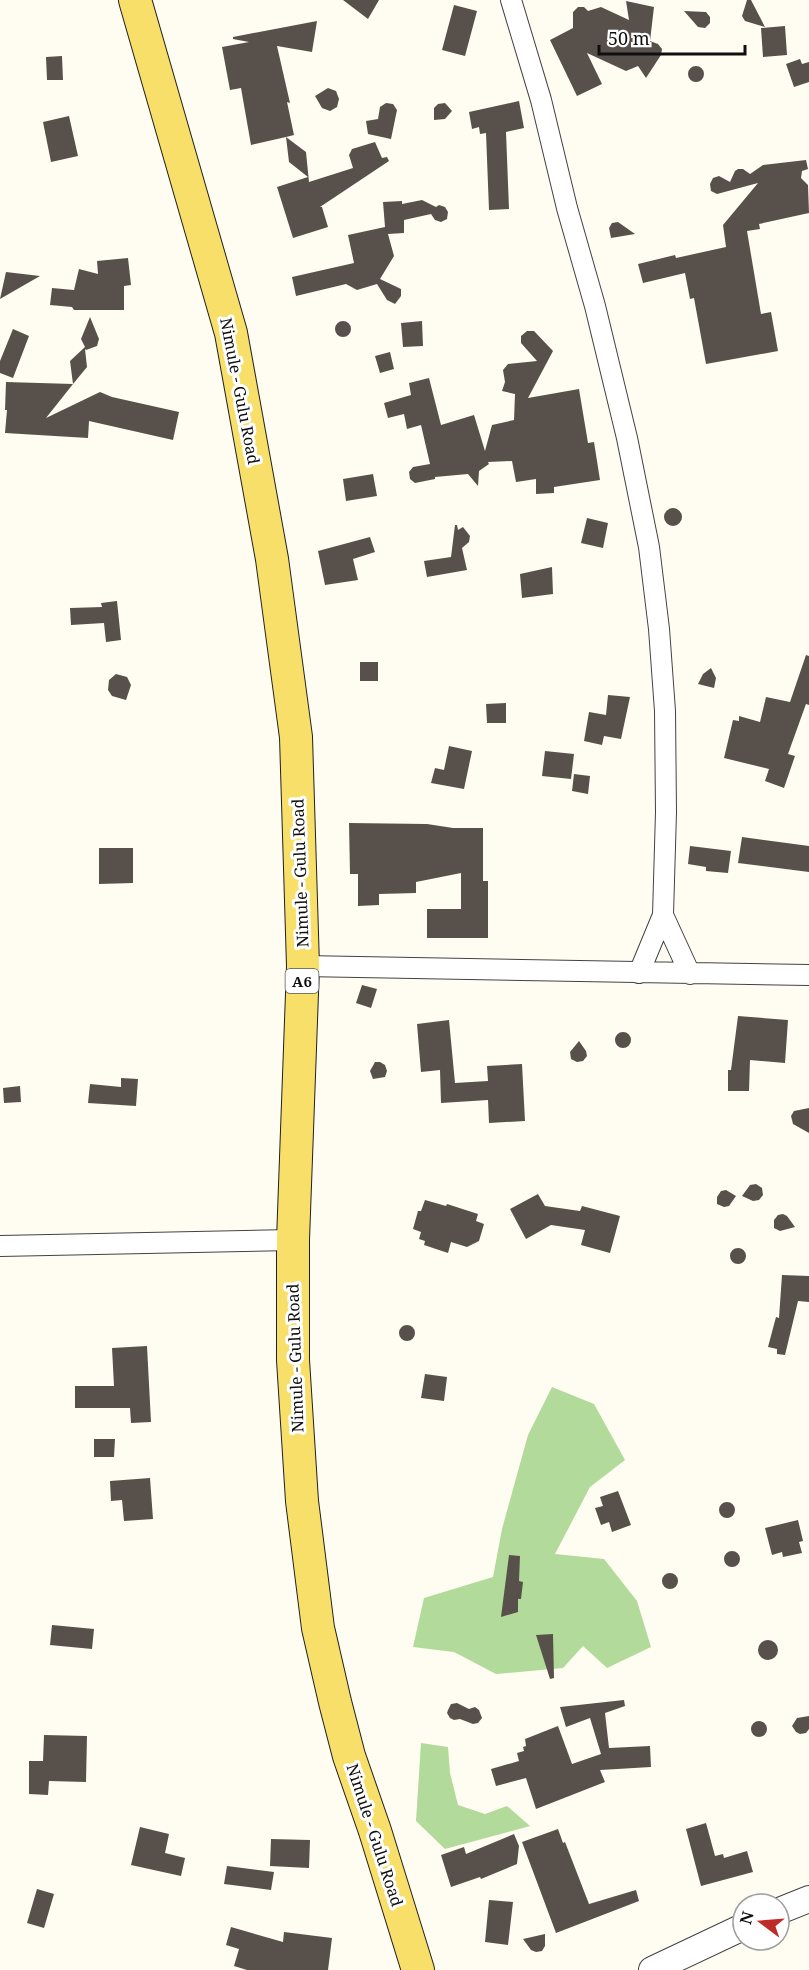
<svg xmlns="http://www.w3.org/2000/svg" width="809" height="1970" viewBox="0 0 809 1970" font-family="'Noto Serif',serif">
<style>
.forest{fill:#b2da9a}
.building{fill:#58514b}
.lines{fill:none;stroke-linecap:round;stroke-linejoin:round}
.minor-casing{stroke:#424242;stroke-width:22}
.tertiary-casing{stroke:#424242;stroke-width:28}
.primary-casing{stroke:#202020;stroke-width:34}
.minor{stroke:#fff;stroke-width:20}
.tertiary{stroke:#fff;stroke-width:26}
.primary{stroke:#f7df6a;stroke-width:32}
.labels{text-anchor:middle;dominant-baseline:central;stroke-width:6;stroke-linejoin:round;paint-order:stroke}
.shield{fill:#fff;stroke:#575757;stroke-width:1.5}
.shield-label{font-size:15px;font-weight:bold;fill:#0f0f0f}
.street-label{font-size:16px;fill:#0f0f0f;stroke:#fff}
</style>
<rect width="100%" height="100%" fill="#fffdf1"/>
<path class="forest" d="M552,1387L594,1404L625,1460L590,1487L555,1554L604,1559L637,1601L651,1647L607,1668L583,1646L563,1668L496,1674L454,1652L413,1647L424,1598L493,1577L502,1529L528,1435Z
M421,1743L448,1747L450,1773L458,1805L485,1814L507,1806L530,1826L445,1849L416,1821Z"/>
<path class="building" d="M343,0H379L368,19Z
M747,0H751L765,27L745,21L742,16Z
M626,1L654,7L650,41L658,44L662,49L661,55L646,78L638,66L626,71L587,53L602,84L577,96L550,40L573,28V12L578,7H584L588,11L601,7L629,20Z
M454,5L477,11L465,56L442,50Z
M684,11L706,12L710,17V23L705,28L698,27Z
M317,21L312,52L277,46L290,103L287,102L294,135L286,137L306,152L309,182L353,168L349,155L352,149L375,142L382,158L387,157L389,161L320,207H322L328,227L293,238L277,187L308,177L289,162L286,137L251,145L241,88L230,90L222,47L249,42L233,39V37Z
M785,26L787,55L763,57L761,28Z
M62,56L63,80H47L46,57Z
M800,59L802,64L809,62V82L794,87L786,64Z
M688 74a8 8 0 1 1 16 0a8 8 0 1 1-16 0Z
M328,88L336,91L339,99L337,107L330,111L322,108L315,96Z
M519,101L524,128L506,132L509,209L489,210L486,133L480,134L479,127L472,129L469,112Z
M386,103L393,104L397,110L391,139L368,134L366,121L378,119L380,107Z
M445,103L452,111L445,119L434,120V108L438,104Z
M69,116L78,156L51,162L43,122Z
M806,160L808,169L802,171L801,178L808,185L809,213L759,224L760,229L747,231L761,314L771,312L778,351L706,364L694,298L690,299L685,273L643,283L638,264L675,255L676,258L726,247L723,225L758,183L717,194L711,191L710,184L713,178L719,176L730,182L735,171L738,169H743L750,174L763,165Z
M422,200L436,207L439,205L445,207L448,212L447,219L441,222L435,220L431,214L404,220V233L388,234L394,256L380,279L401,289V296L395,304L387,300L377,284L357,290L346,284L296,296L292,277L354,263L348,235L385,227L383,202L402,201V204Z
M618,222L635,234L611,238L609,228L612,223Z
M128,258L131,285L124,286V310H74L72,307L50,305L52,288L74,290L79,269L98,274L97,261Z
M6,272L40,276L0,299Z
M90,317L99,339L97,346L86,350L85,349L87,367L73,384L70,361L85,347L81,339Z
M335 329a8 8 0 1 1 16 0a8 8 0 1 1-16 0Z
M422,321L423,346L403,347L401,323Z
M13,329L29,336L13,378L0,373V361Z
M527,331H534L553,351L528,398L579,389L588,443L594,442L600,480L554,487V493L536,494V479L516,482L512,461L488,462L489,464L479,471L478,486L468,474L435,477V479L415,483L410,479L409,472L413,467L430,464L421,425L407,429L404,414L388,418L384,403L411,395L409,383L429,378L441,425L474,415L485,451L492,425L514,420L515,394L502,391L505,382L503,370L508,364L537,361L521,343V336Z
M390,352L394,369L380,373L375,356Z
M6,382L73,384L46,418L100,392L112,397L179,412L173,440L89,421L88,438L5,433L7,410H5Z
M373,474L377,496L346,501L343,479Z
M664 517a9 9 0 1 1 18 0a9 9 0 1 1-18 0Z
M587,518L608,523L603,548L581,543Z
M455,525H457L458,530L463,527L470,536L469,542L462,548L467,570L427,577L424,561L451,557Z
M370,537L375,552L353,559L358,580L325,585L318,551Z
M552,567L553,594L522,598L520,574Z
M117,601L121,640L106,642L104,623L71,625L70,608L102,607L101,603Z
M806,655L809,656V705L806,704L788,754L795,756L784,788L765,781L769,769L724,758L733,720L739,721V716L760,722L766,697L790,702Z
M360,662H378V681H360Z
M711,668L716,678L714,688L698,684L703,674Z
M116,674L127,677L131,685L126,700L112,696L108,690L109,680Z
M608,695L630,697L621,739L604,736L602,745L584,741L589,712L606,715Z
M506,703V723H487L486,704Z
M449,746L472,751L464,789L431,783L435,768L444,770Z
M545,751L574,754L571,779L542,776Z
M574,774L590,776L588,794L572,791Z
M349,823L427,824L453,828H483V881H488V938H427V909H461V873L416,882V893L379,894V905L358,906V874H350Z
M742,837L809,846V872L738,863Z
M690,846L731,851L728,873L706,871V867L688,864Z
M99,848H133V883L99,884Z
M362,985L377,989L371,1008L356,1003Z
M738,1016L788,1020L785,1063L750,1060L749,1091H728V1070H731Z
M449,1020L455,1083L488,1081L487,1066L522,1064L525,1121L489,1123L488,1100L441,1103L440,1070L421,1072L417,1024Z
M615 1040a8 8 0 1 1 16 0a8 8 0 1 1-16 0Z
M579,1041L586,1051L587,1056L583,1061L577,1062L571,1059L570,1052Z
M375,1062H380L385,1065L387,1071L385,1077L373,1079L370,1071Z
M121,1078L138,1079L136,1106L88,1103L90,1084L121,1087Z
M20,1086L21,1102L4,1103L3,1088Z
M809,1108V1133L793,1124L791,1116L794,1111Z
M756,1184L762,1188L763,1195L759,1200L753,1201L742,1196L750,1185Z
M726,1190L736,1196L729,1206L724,1207L717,1204V1197L721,1191Z
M538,1194L545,1206L580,1211L582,1206L620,1216L610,1253L581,1245L585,1230L551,1225L526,1239L510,1209Z
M425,1200L446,1206L447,1204L478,1214L476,1221L484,1224L479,1241L467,1247L451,1242L448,1253L424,1245L425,1241L419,1239L421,1232L413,1229L418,1211H421Z
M783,1214L787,1216L795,1227L780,1231L774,1228V1220L778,1215Z
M730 1256a8 8 0 1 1 16 0a8 8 0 1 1-16 0Z
M782,1275L809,1276V1302L798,1301L785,1355L777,1354V1349L768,1347L776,1317L779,1318Z
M399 1333a8 8 0 1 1 16 0a8 8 0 1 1-16 0Z
M147,1346L151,1422L131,1423L130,1408H75V1386H114L112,1348Z
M425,1374L447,1377L444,1401L421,1398Z
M94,1439H115L114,1457H94Z
M150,1478L153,1519L124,1521L122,1500L111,1501L110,1481Z
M618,1491L631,1525L612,1532L609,1522L601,1525L595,1508L603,1506L600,1497Z
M719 1510a8 8 0 1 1 16 0a8 8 0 1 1-16 0Z
M798,1520L803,1541L799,1542L802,1553L783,1557L782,1552L772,1555L765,1528Z
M724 1559a8 8 0 1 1 16 0a8 8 0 1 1-16 0Z
M509,1555L520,1556L519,1581L523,1582L521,1599H518V1612L501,1617Z
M662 1581a8 8 0 1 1 16 0a8 8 0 1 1-16 0Z
M52,1625L94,1629L92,1649L50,1645Z
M553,1634L554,1678L550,1679L536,1635Z
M758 1650a10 10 0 1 1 20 0a10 10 0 1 1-20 0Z
M624,1700L625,1706L605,1713L609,1748L650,1746L651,1767L600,1770L605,1782L536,1809L526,1778L496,1786L491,1769L519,1761L517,1753L524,1751L523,1747L526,1746L525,1739L558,1726L572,1764L601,1754L590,1718L566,1727L560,1707Z
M457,1703L469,1709L475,1707L479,1710L482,1718L478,1723L473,1724L460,1719L454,1720L450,1718L447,1713L448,1710L451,1704Z
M809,1716V1729L806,1733L800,1734L796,1732L792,1726L797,1718Z
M751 1729a8 8 0 1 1 16 0a8 8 0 1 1-16 0Z
M44,1735L87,1736L86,1782L49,1781L48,1795L29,1794V1761H43Z
M706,1823L715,1856L723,1854L724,1858L747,1851L753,1872L701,1886L686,1829Z
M140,1827L169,1834L165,1853L185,1858L181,1876L131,1865Z
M558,1829L563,1843L565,1842L589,1904L636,1890L639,1901L556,1933L522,1842Z
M514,1834L519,1846L517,1864L481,1879L480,1877L451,1887L441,1855L464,1847L466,1854Z
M271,1839L310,1840L309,1868L270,1866Z
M227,1866L274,1872L271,1890L224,1884Z
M37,1889L54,1894L44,1928L27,1923Z
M489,1900L513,1902L508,1945L485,1942Z
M231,1927L283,1942L284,1932L332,1938L328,1970H247L234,1966L239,1949L226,1945Z
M545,1934V1946L542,1951L536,1952L531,1950L523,1939Z"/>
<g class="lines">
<defs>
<path id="minor" d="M511,0L541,100L567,208L595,306L627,438L649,547L659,629L665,711L666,812L663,915L639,973
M663,915L690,974
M303,966L809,975
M0,1246L293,1240"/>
<path id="tertiary" d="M779,1911L809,1899
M652,1970L743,1927"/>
<path id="primary" d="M135,0L231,333L272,559L296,737L303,966L293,1240V1360L302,1501L318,1628L335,1702L349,1756L375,1831L418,1970"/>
</defs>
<use href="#minor" class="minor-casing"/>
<use href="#tertiary" class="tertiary-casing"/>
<use href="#primary" class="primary-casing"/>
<use href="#minor" class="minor"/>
<use href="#tertiary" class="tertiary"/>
<use href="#primary" class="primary"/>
</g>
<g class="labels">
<rect class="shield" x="285.5" y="969" width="33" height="24" rx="4.5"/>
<g class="shield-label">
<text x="302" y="981">A6</text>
</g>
<g class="street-label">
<text transform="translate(240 391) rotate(79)">Nimule - Gulu Road</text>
<text transform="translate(300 873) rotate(-92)">Nimule - Gulu Road</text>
<text transform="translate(295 1358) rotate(-92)">Nimule - Gulu Road</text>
<text transform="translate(375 1835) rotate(72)">Nimule - Gulu Road</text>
</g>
</g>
<g transform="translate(761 1922) rotate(286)"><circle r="28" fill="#ffffff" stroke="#9f9f9f" stroke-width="1.5"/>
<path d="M0-4.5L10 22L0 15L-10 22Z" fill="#be2c28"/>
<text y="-9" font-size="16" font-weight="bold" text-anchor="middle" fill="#0f0f0f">N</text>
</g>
<path d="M599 45v9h146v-9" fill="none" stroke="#0f0f0f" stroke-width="3"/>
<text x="608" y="45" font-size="18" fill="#0f0f0f" stroke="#ffffff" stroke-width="4.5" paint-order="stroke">50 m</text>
</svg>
